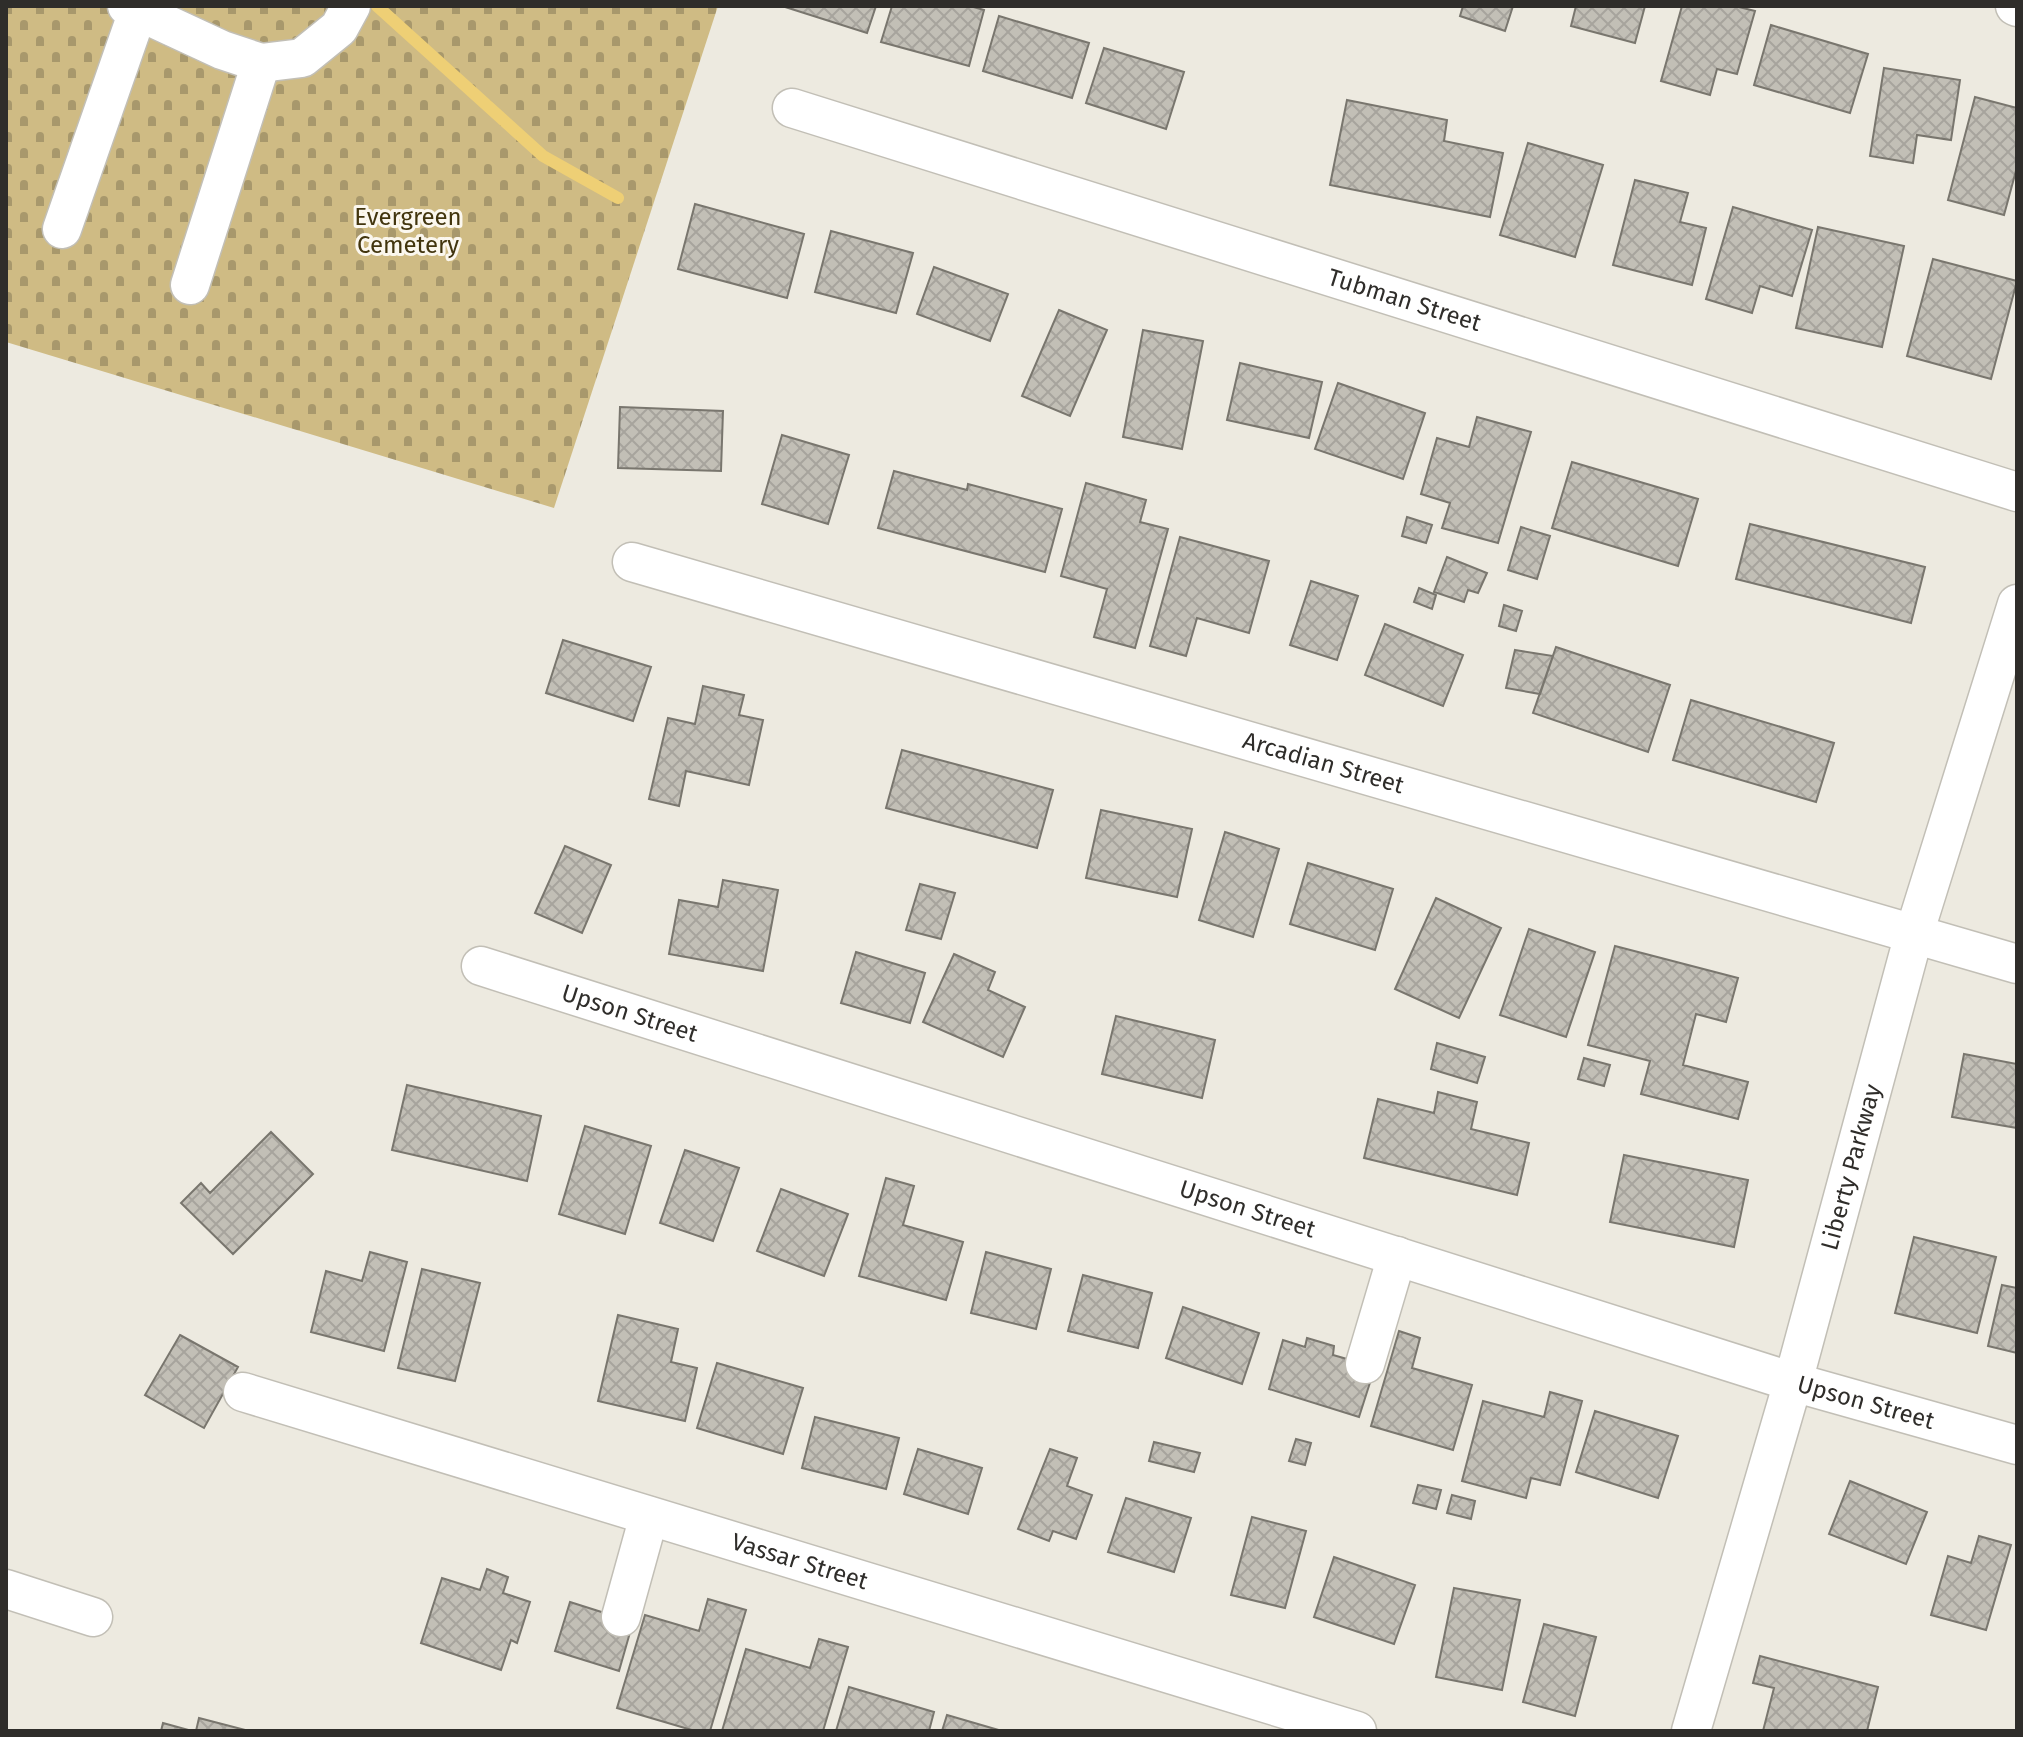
<svg xmlns="http://www.w3.org/2000/svg" width="2023" height="1737" viewBox="0 0 2023 1737" font-family="'Fira Sans',sans-serif">
<style>
.cemetery{fill:url(#cemetery-stones)}
.lines{fill:none;stroke-linecap:round;stroke-linejoin:round}
.stream{stroke:#eecf75;stroke-width:12}
.building{fill:url(#building-cross-hatch);stroke:#79766e;stroke-width:2}
.minor-casing{stroke:#c2bfb6;stroke-width:41}
.minor{stroke:#fff;stroke-width:38}
.labels{text-anchor:middle;dominant-baseline:central;stroke-width:6;stroke-linejoin:round;paint-order:stroke}
.park-label{font-size:24px;fill:#42350e;stroke:#fbf7ee}
.street-label{font-size:24px;fill:#2f2d2a;stroke:#fbf7ee}
</style>
<defs>
<pattern id="cemetery-stones" width="16" height="16" patternUnits="userSpaceOnUse" patternTransform="scale(2)"><rect width="16" height="16" fill="#cfbb84"/><path d="M2 7V4a2 2 0 0 1 4 0v3zM10 15v-3a2 2 0 0 1 4 0v3z" fill="#a8986c"/></pattern>
<pattern id="building-cross-hatch" width="8" height="8" patternUnits="userSpaceOnUse" patternTransform="scale(2)"><rect width="8" height="8" fill="#c2bfb6"/><path d="M0 0l8 8M0 8l8-8" fill="none" stroke="#a7a49d"/></pattern>
</defs>
<rect width="100%" height="100%" fill="#edeae0"/>
<path class="cemetery" d="M6,6H718L554,508L6,342Z"/>
<g class="lines">
<path class="stream" d="M377,6L543,156L618,198"/>
</g>
<path class="building" d="M782,6H876L867,33Z
M892,6H970L984,10L969,66L881,42Z
M1463,6H1513L1505,31L1460,16Z
M1576,6H1645L1635,43L1571,26Z
M1682,6H1735L1755,11L1737,74L1717,69L1710,95L1661,81Z
M999,16L1089,43L1072,98L983,71Z
M1771,25L1868,54L1850,113L1754,85Z
M1104,48L1184,72L1166,129L1086,103Z
M1884,68L1960,80L1951,140L1917,135L1913,163L1870,156Z
M1975,97L2017,108V167L2004,215L1948,200Z
M1347,100L1447,120L1444,141L1503,153L1490,217L1330,185Z
M1528,143L1603,165L1575,257L1500,235Z
M1635,180L1688,193L1680,222L1706,228L1692,285L1613,265Z
M695,204L804,234L787,298L678,269Z
M1733,207L1812,230L1792,296L1760,286L1752,313L1706,299Z
M1818,227L1904,246L1882,347L1796,328Z
M831,231L913,253L896,313L815,292Z
M1933,259L2017,281L1991,379L1907,356Z
M934,267L1008,294L990,341L917,314Z
M1059,310L1107,330L1070,416L1022,396Z
M1143,330L1203,341L1182,449L1123,437Z
M1240,363L1322,382L1309,438L1227,420Z
M1338,383L1425,413L1403,479L1315,449Z
M620,407L723,411L721,471L618,468Z
M1477,417L1531,432L1498,543L1442,528L1450,503L1421,494L1437,438L1469,447Z
M782,435L849,455L828,524L762,504Z
M1572,462L1698,499L1678,566L1552,528Z
M894,471L967,490L968,484L1062,509L1045,572L878,528Z
M1086,483L1146,500L1140,522L1168,529L1135,648L1094,637L1107,589L1061,576Z
M1407,517L1432,525L1426,543L1402,536Z
M1750,524L1925,567L1911,623L1736,579Z
M1521,527L1550,536L1537,579L1508,570Z
M1180,537L1269,561L1249,633L1197,618L1186,656L1150,646Z
M1447,557L1487,573L1478,593L1468,590L1464,602L1434,592Z
M1311,581L1358,596L1337,660L1290,645Z
M1419,588L1436,595L1432,609L1414,602Z
M1504,605L1522,611L1516,631L1499,626Z
M1385,624L1463,655L1443,706L1365,675Z
M563,640L651,667L633,721L546,693Z
M1556,647L1670,685L1648,752L1533,713Z
M1515,650L1553,656L1540,694L1506,688Z
M703,686L744,695L739,715L763,720L749,785L686,771L679,806L649,799L668,718L695,724Z
M1691,700L1834,743L1816,802L1673,760Z
M902,750L1053,790L1037,848L886,808Z
M1101,810L1192,829L1177,897L1086,878Z
M1225,832L1279,849L1253,937L1199,920Z
M565,846L611,865L582,933L535,913Z
M1308,863L1393,889L1375,950L1290,924Z
M723,880L778,890L763,971L669,954L679,900L718,907Z
M920,884L955,893L941,939L906,930Z
M1436,898L1501,928L1459,1018L1395,989Z
M1529,929L1595,952L1566,1037L1500,1015Z
M1615,946L1738,978L1726,1022L1696,1014L1683,1065L1748,1082L1738,1119L1641,1094L1650,1061L1588,1045Z
M856,952L925,973L910,1023L841,1003Z
M954,954L995,972L988,990L1025,1007L1003,1057L923,1022Z
M1116,1016L1215,1040L1202,1098L1102,1074Z
M1437,1043L1485,1057L1477,1083L1431,1069Z
M1964,1054L2017,1064V1128L1952,1117Z
M1584,1058L1610,1065L1604,1086L1578,1079Z
M407,1085L541,1116L527,1181L392,1150Z
M1438,1092L1477,1102L1471,1129L1529,1143L1517,1195L1364,1158L1378,1099L1434,1113Z
M585,1126L651,1146L625,1234L559,1214Z
M271,1132L313,1174L233,1254L181,1203L201,1183L210,1193Z
M685,1150L739,1168L713,1241L660,1223Z
M1624,1155L1748,1180L1734,1247L1610,1222Z
M886,1178L914,1186L903,1225L963,1242L946,1300L859,1276Z
M781,1189L848,1214L824,1276L757,1251Z
M1914,1237L1996,1257L1977,1333L1895,1313Z
M370,1252L407,1262L384,1351L311,1332L326,1271L362,1281Z
M986,1252L1051,1269L1036,1329L971,1313Z
M422,1269L480,1283L455,1381L398,1368Z
M1083,1275L1152,1293L1138,1348L1068,1331Z
M2002,1285L2017,1288V1353L1988,1346Z
M1183,1307L1259,1333L1242,1384L1166,1358Z
M618,1315L678,1329L671,1362L697,1368L685,1421L598,1401Z
M1399,1331L1420,1338L1412,1368L1472,1385L1453,1450L1371,1426Z
M180,1335L238,1367L204,1428L145,1395Z
M1307,1338L1334,1346L1333,1355L1375,1367L1359,1417L1269,1389L1283,1340L1305,1347Z
M717,1363L803,1388L783,1454L697,1428Z
M1550,1392L1582,1401L1560,1485L1531,1478L1526,1498L1462,1481L1483,1401L1544,1417Z
M1595,1411L1678,1436L1658,1498L1576,1472Z
M815,1417L899,1438L886,1489L802,1468Z
M1296,1439L1311,1443L1305,1465L1289,1461Z
M1154,1442L1200,1453L1194,1472L1149,1461Z
M918,1449L982,1468L968,1514L904,1494Z
M1050,1449L1077,1458L1067,1486L1092,1495L1076,1539L1053,1531L1049,1541L1018,1529Z
M1850,1481L1927,1512L1906,1564L1829,1534Z
M1418,1485L1441,1490L1436,1509L1413,1503Z
M1452,1495L1475,1501L1471,1519L1447,1513Z
M1126,1498L1191,1518L1174,1572L1108,1552Z
M1252,1517L1306,1531L1285,1608L1231,1595Z
M1979,1536L2011,1545L1986,1630L1931,1615L1948,1556L1971,1563Z
M1334,1557L1415,1585L1394,1644L1314,1617Z
M487,1569L508,1577L503,1593L530,1602L517,1643L511,1640L501,1670L421,1643L442,1578L480,1590Z
M1454,1588L1520,1600L1502,1690L1436,1677Z
M708,1599L746,1610L710,1731H695L617,1708L645,1615L699,1631Z
M570,1602L633,1622L619,1671L555,1651Z
M1544,1624L1596,1637L1575,1716L1523,1702Z
M819,1639L848,1647L823,1731H722L746,1649L810,1668Z
M1760,1656L1878,1687L1867,1731H1763L1774,1688L1753,1683Z
M849,1687L934,1712L929,1731H836Z
M947,1715L1002,1731H942Z
M199,1718L249,1731H196Z
M163,1723L192,1731H161Z"/>
<g class="lines">
<defs>
<g id="minor">
<path d="M137,6L138,11L222,50L261,63L190,285"/>
<path d="M2015,6L2017,7"/>
<path d="M261,63L302,58L339,28L351,6"/>
<path id="s1" d="M792,108L2017,492"/>
<path d="M62,229L138,11L127,6"/>
<path id="s2" d="M632,562L2017,964"/>
<path id="s3" d="M481,966L1793,1382L2017,1445"/>
<path d="M1365,1364L1397,1256"/>
<path id="s4" d="M243,1392L1357,1731"/>
<path d="M6,1589L93,1617"/>
<path d="M621,1617L649,1516"/>
<path id="s5" d="M1691,1731L1793,1382L1914,934L2017,604"/>
</g>
</defs>
<use href="#minor" class="minor-casing"/>
<use href="#minor" class="minor"/>
</g>
<g class="labels">
<g class="park-label">
<text x="408" y="217">Evergreen<tspan x="408" dy="28">Cemetery</tspan></text>
</g>
<g class="street-label">
<text stroke="none"><textPath href="#s1" startOffset="642">Tubman Street</textPath></text>
<text stroke="none"><textPath href="#s2" startOffset="720">Arcadian Street</textPath></text>
<text stroke="none"><textPath href="#s3" startOffset="156">Upson Street</textPath></text>
<text stroke="none"><textPath href="#s5" startOffset="586">Liberty Parkway</textPath></text>
<text stroke="none"><textPath href="#s3" startOffset="804">Upson Street</textPath></text>
<text stroke="none"><textPath href="#s3" startOffset="1452">Upson Street</textPath></text>
<text stroke="none"><textPath href="#s4" startOffset="582">Vassar Street</textPath></text>
</g>
</g>
<rect width="2023" height="1737" fill="none" stroke="#2f2d2a" stroke-width="16"/>
</svg>
